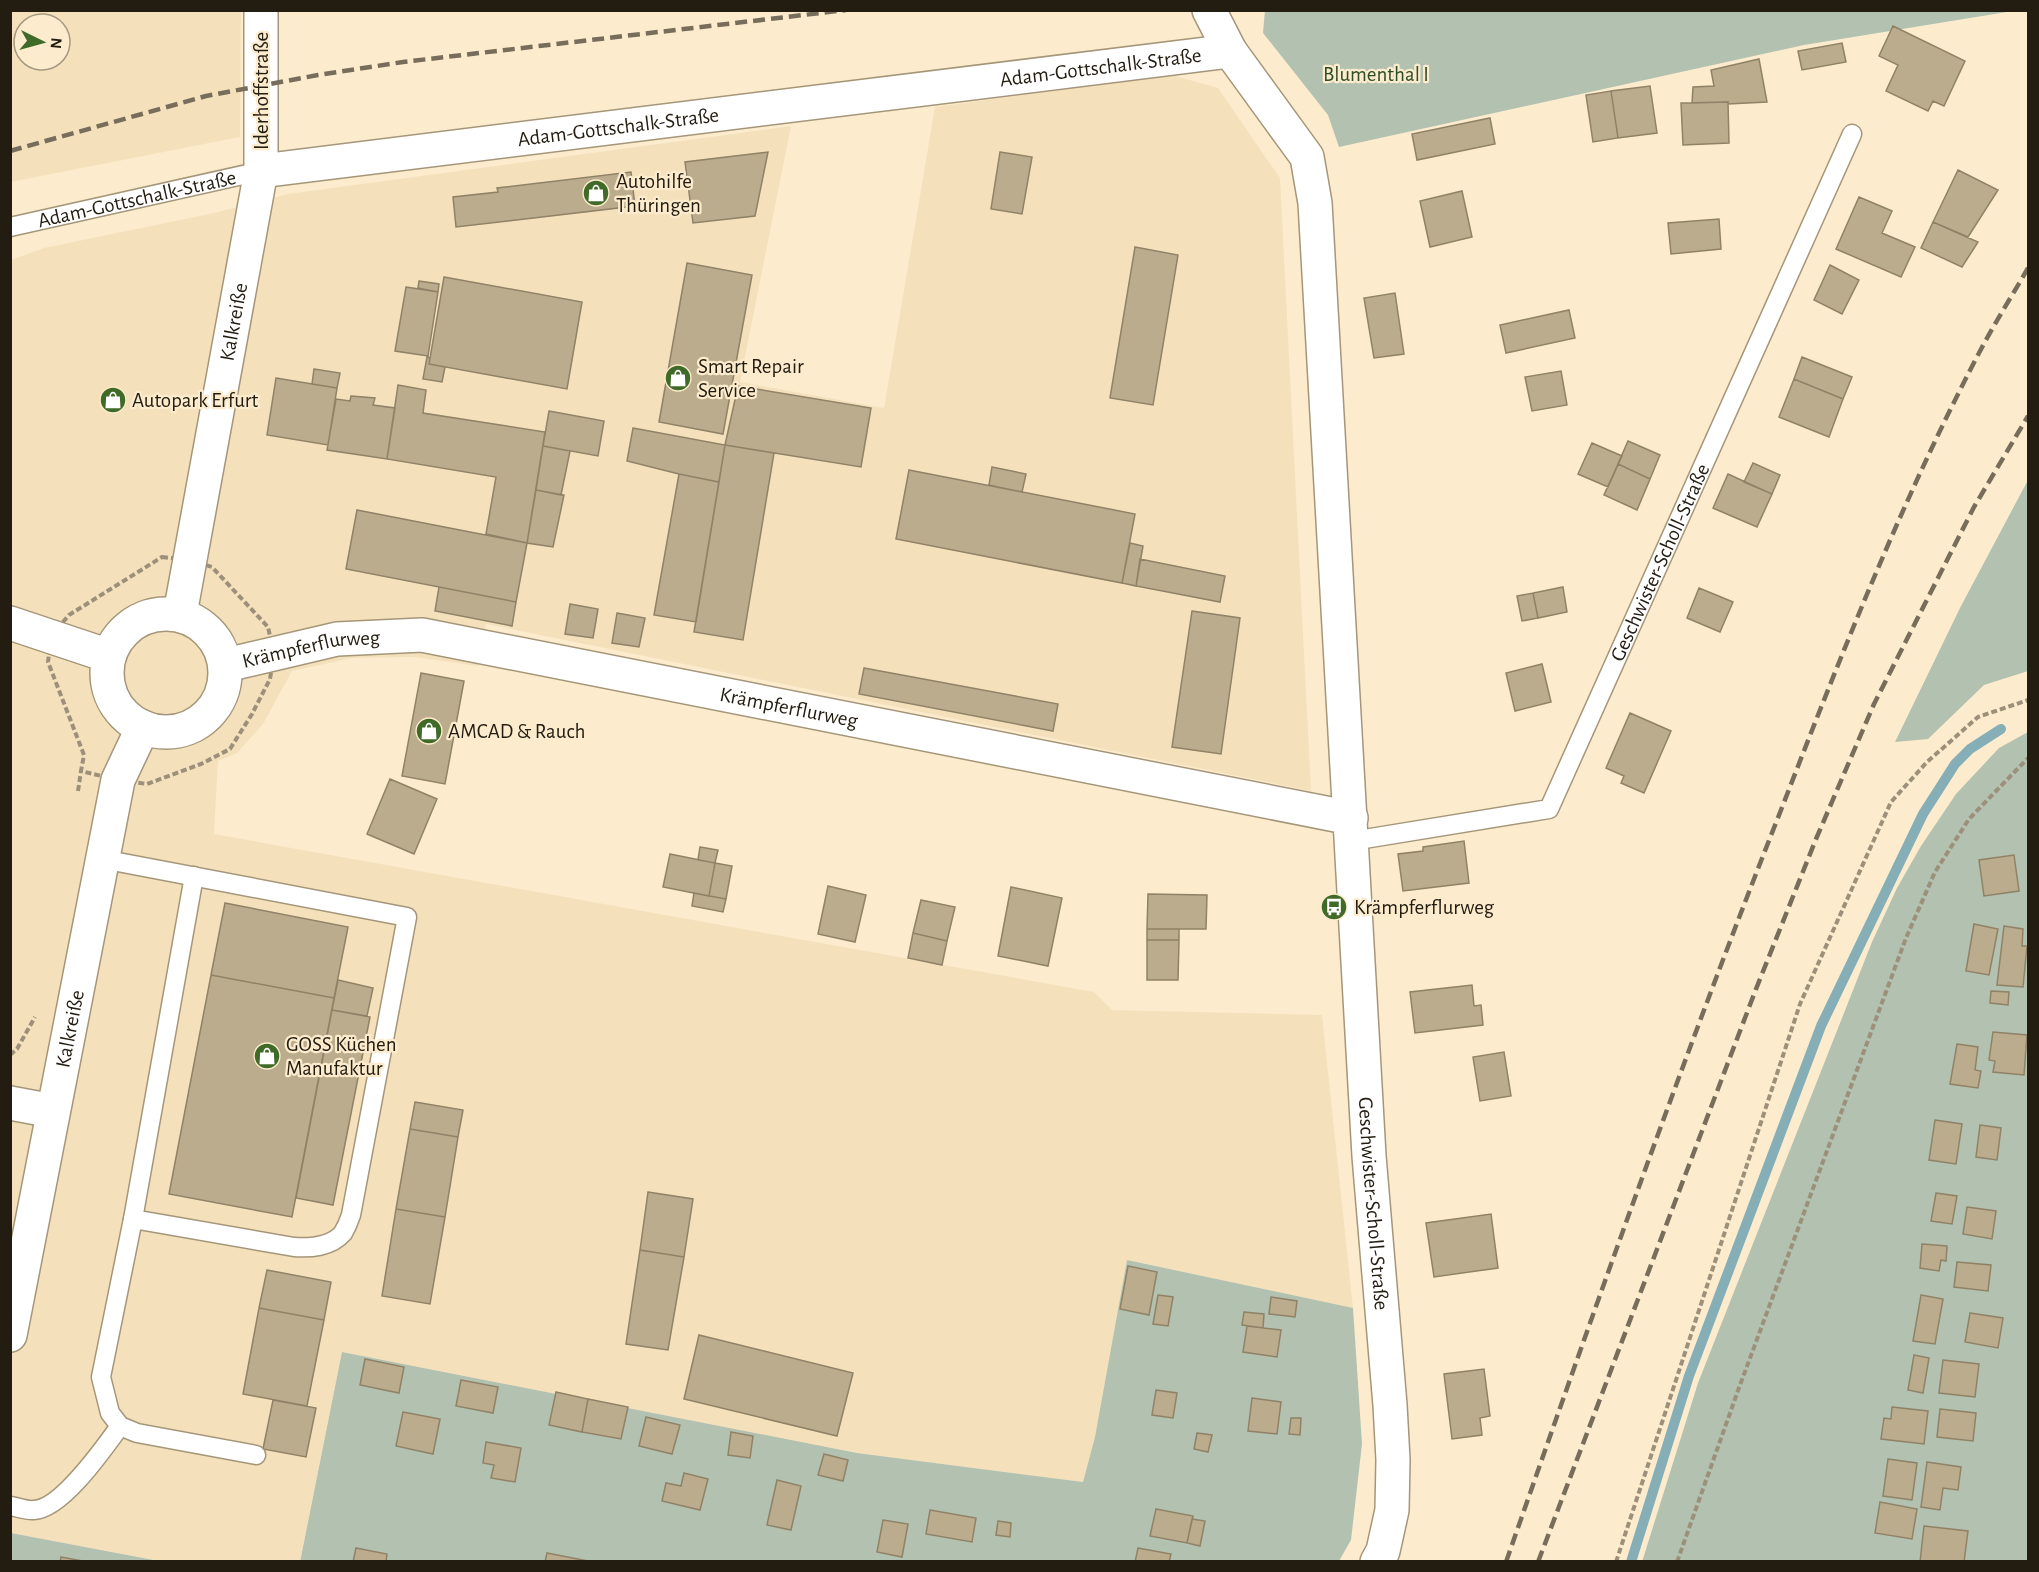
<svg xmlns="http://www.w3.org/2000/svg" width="2039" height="1572" viewBox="0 0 2039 1572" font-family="'Alegreya Sans',sans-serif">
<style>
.built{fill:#f4e1bc;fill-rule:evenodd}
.green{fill:#b2c1b0}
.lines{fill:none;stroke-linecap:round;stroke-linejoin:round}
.stream{stroke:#86aeb7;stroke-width:10}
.building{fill:#bbac8e;stroke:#908266;stroke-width:1.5}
.service-casing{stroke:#a59679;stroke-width:21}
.minor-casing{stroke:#a59679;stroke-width:36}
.path{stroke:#9c907a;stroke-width:4;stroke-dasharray:6 3;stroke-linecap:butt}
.service{stroke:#fff;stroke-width:18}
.minor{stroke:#fff;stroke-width:33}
.rail{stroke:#776d5a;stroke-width:4.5;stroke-dasharray:12 6;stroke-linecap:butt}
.labels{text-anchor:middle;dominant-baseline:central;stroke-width:4.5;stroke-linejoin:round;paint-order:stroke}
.street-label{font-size:21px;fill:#221c11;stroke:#fceccd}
.park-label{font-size:21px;fill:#2c4d26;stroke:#fceccd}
.poi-label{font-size:21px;fill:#221c11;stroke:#fceccd;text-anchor:start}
</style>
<rect width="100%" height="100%" fill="#fceccd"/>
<path class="built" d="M11,10L241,11L240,137L11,182ZM24,24H60V60H24Z
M1172,75L1218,88L1280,178L1311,791L486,624L478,666L414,657L352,658L292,671L263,724L237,753L218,761L214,834L1094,992L1112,1010L1322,1015L1353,1308L1127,1260L1095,1437L1083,1482L857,1453L342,1352L300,1561H159L11,1533V260L44,248L214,213L288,194L791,126L740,382L884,408L935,107Z"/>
<path class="green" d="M1265,10L2013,11L1804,45L1339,147L1328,115L1263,33Z
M2028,480V671L1984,685L1928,739L1895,742L1961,606Z
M2028,732V1561L1642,1562L1698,1383L1872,942L1897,888L1921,846L1956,794L1999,748Z
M1127,1260L1353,1308L1362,1444L1351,1540L1339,1561L300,1562L342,1352L857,1453L1083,1482L1095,1437Z
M11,1533L159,1561H11Z"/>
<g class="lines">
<path class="stream" d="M1631,1562L1689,1376L1821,1026L1923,814L1955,764L1970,749L2001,729"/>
</g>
<path class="building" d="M1893,26L1965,61L1944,106L1933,101L1928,111L1886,91L1898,65L1879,56Z
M1842,43L1846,62L1802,70L1798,51Z
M1759,59L1767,102L1728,104V102L1692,103L1693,87L1714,86L1711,70Z
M1650,86L1657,133L1618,138L1611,91Z
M1611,91L1618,138L1593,142L1586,95Z
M1728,102L1729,143L1683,145L1681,103Z
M1490,118L1495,144L1417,160L1412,134Z
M768,152L755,216L693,223L685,162Z
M1000,152L1032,157L1022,214L991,209Z
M1958,170L1998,190L1968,237L1933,222Z
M631,172L635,206L456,227L453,197L498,192L497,188Z
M1462,191L1472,237L1430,247L1420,201Z
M1859,197L1892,211L1882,233L1915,247L1901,277L1836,249Z
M1719,219L1721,249L1671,254L1668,223Z
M1933,222L1978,242L1962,267L1921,248Z
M1135,247L1178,255L1153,405L1110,398Z
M687,263L752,275L723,434L659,422Z
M1830,265L1859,280L1842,314L1814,300Z
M444,277L582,302L567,389L429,364Z
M419,281L439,284L438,292L418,288Z
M406,287L438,292L428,356L395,351Z
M1395,293L1404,354L1374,358L1364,298Z
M1569,310L1575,338L1506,353L1500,325Z
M427,357L430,358L429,364L445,367L442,382L423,379Z
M1802,357L1852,377L1843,399L1794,379Z
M314,369L340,373L337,388L312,384Z
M1561,371L1567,405L1532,411L1525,377Z
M276,378L337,388L328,445L267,435Z
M1794,379L1843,399L1829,437L1779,417Z
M398,385L426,390L423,413L545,432L527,543L486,534L496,477L387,459Z
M738,386L871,408L861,467L725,445Z
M351,396L375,398L373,405L395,408L387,459L327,450L336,399L350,401Z
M549,411L604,421L598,456L543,446Z
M633,428L725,445L719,482L679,474L627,461Z
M1628,441L1660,455L1650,479L1618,464Z
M1592,443L1622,456L1608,487L1578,474Z
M725,445L774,453L743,640L694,632Z
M543,446L570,451L561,495L536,490Z
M1753,463L1780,475L1772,494L1744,482Z
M1618,464L1650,479L1637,510L1604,495Z
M992,467L1026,474L1022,492L989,485Z
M909,470L1135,514L1122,583L896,539Z
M679,474L719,482L696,622L654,615Z
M1728,474L1772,494L1757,527L1713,508Z
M536,490L564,495L553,547L527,543Z
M357,510L527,543L516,602L346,569Z
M1130,543L1143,546L1136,586L1122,583Z
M1140,559L1225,576L1220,602L1136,586Z
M439,587L516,602L512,626L435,611Z
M1563,587L1567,612L1538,618L1533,593Z
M1699,588L1733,602L1720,632L1687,618Z
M1533,593L1538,618L1522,621L1517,596Z
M570,604L598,609L593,638L565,634Z
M1192,611L1240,618L1221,754L1172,747Z
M617,613L645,618L639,647L612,643Z
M1542,664L1551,702L1515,711L1506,673Z
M864,668L1058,704L1053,731L859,694Z
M421,673L464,681L445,784L402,776Z
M1630,713L1671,731L1644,793L1621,783L1624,776L1606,768Z
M390,779L437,799L414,854L367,834Z
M1464,841L1469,883L1403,891L1398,854L1423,851V847Z
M700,847L718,850L715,863L698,860Z
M670,854L715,863L709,896L663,887Z
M2014,855L2019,891L1984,896L1979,860Z
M715,863L732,866L726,899L709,896Z
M828,886L866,895L855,942L818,934Z
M1011,887L1062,898L1048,966L998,956Z
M694,893L726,899L723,912L692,906Z
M1148,894L1207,895L1206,929H1147Z
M921,900L955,907L947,941L913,933Z
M225,903L348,927L334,998L211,975Z
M1974,924L1998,929L1989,975L1966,971Z
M2004,926L2023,929L2022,946H2027L2023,987L1997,985Z
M1147,929H1179V940H1147Z
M913,933L947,941L942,965L908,958Z
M1147,940H1179L1178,980H1147Z
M211,975L334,998L292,1217L169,1194Z
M338,980L373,988L367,1016L332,1010Z
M1472,985L1474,1006L1481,1005L1483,1025L1415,1033L1410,992Z
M1991,991L2009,992L2008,1005L1990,1003Z
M332,1010L370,1017L333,1205L296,1198Z
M1993,1032L2027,1035L2024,1075L1993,1072L1995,1061L1989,1060Z
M1957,1044L1978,1047L1975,1070L1981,1071L1978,1088L1950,1084Z
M1504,1052L1511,1096L1480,1101L1473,1057Z
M415,1102L463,1110L458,1137L410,1129Z
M1935,1120L1962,1124L1956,1164L1929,1160Z
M1980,1125L2001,1128L1997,1160L1976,1157Z
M410,1129L458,1137L445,1217L396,1209Z
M648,1192L693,1199L684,1257L640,1250Z
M1936,1193L1957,1196L1952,1224L1931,1221Z
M1967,1207L1996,1211L1992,1239L1963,1234Z
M396,1209L445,1217L430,1304L382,1296Z
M1491,1214L1498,1268L1434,1277L1426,1223Z
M1922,1244L1947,1246L1946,1261L1941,1260L1939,1271L1920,1268Z
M640,1250L684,1257L668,1350L626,1344Z
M1957,1262L1991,1265L1988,1291L1954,1287Z
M1128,1266L1157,1272L1149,1315L1120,1309Z
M267,1270L331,1282L324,1320L259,1308Z
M1158,1295L1173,1297L1168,1326L1153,1324Z
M1921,1295L1943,1299L1935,1344L1913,1341Z
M1271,1297L1297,1301L1295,1317L1269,1314Z
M259,1308L324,1320L307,1406L243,1394Z
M1244,1312L1264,1314L1263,1328L1242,1325Z
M1970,1313L2003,1318L1998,1348L1965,1342Z
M1247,1326L1281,1330L1277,1357L1243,1352Z
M699,1335L853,1373L837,1436L684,1399Z
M1914,1355L1929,1358L1923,1393L1908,1390Z
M365,1359L404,1367L399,1393L360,1385Z
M1943,1360L1979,1364L1975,1397L1939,1393Z
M1484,1369L1490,1416L1480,1418L1482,1435L1452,1439L1444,1374Z
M461,1380L498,1387L493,1413L456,1406Z
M1156,1390L1177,1393L1173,1418L1152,1415Z
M556,1392L588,1399L582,1432L549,1425Z
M1252,1398L1281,1402L1277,1434L1248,1431Z
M588,1399L628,1407L621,1439L582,1432Z
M273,1400L316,1408L306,1457L263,1449Z
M1892,1407L1928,1411L1924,1444L1881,1439L1884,1418L1891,1419Z
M1940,1409L1976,1413L1973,1441L1937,1437Z
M403,1412L440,1419L433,1454L396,1446Z
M646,1417L680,1425L672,1454L639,1446Z
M1291,1418H1301L1300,1435L1289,1434Z
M731,1432L753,1436L750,1458L728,1455Z
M1197,1433L1212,1435L1208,1452L1194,1449Z
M486,1442L521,1448L515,1482L491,1478L494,1465L483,1463Z
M824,1454L848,1460L843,1481L818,1475Z
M1888,1459L1917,1463L1912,1500L1883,1496Z
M1927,1462L1961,1467L1958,1490L1943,1488L1940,1510L1921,1507Z
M684,1473L708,1479L700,1510L662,1501L666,1483L681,1486Z
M777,1480L801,1486L791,1530L767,1525Z
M1880,1502L1917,1509L1912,1539L1875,1533Z
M1156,1509L1193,1516L1187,1543L1150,1536Z
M930,1510L976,1518L972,1542L926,1534Z
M1192,1519L1205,1521L1200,1546L1187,1543Z
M883,1520L908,1524L902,1557L877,1552Z
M998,1521L1011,1523L1010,1537L996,1535Z
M1924,1526L1968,1531L1964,1562H1920Z
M356,1548L387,1554L386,1562H353Z
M1138,1548L1171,1554L1169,1562H1135Z
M547,1553L588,1561L545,1562Z
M61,1557L88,1562H60Z"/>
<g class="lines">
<defs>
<g id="service">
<path id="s1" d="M10,227L261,171"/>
<path id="s2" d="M1352,841L1549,809L1852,134"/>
<path d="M102,859L407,917L351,1215C349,1221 346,1228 343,1233C331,1247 311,1248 294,1247L133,1219L101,1377L110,1413L120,1426L137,1433L256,1455"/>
<path d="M133,1219L194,876"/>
<path d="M10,1506C18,1507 26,1511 34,1510C62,1509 104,1448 120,1426"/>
</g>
<g id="minor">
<path id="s3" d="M1209,10L1230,51L1307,157L1315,203L1369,1156L1390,1405L1393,1460L1392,1510L1383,1551L1377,1562"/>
<path id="s4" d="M261,171L1230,51"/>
<circle cx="166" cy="673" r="59"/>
<path id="s5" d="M180,614L261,171V10"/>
<path d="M10,623L109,656"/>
<path id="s6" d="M226,665L337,639L422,635L1351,818"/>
<path d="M10,1103L53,1111"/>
<path id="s7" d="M10,1335L118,780L143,727"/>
</g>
</defs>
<use href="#service" class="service-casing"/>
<use href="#minor" class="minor-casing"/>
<path class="path" d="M162,557L190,560L212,567L268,627L274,654L270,679L252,714L230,749L201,764L147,784L118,780L81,771L84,755L48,662L51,636L69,615Z
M78,791L81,771
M10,1055L17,1049L35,1017
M1616,1562L1800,1004L1891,802L1927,762L1978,717L2028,700
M1677,1562L1740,1385L1906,938L1935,872L1969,819L2028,758"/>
<use href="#service" class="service"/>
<use href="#minor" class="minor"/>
<path class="rail" d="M10,151L206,96L318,75L403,62L846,10
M1506,1562C1594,1310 1683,1058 1781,810C1841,655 1902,500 1979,353C1994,324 2012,296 2028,268
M1538,1562L1756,989L1816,839L1874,704L1974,507L2028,416"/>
</g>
<defs>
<symbol id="shop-disc" viewBox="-11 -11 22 22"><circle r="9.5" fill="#406a27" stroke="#fceccd"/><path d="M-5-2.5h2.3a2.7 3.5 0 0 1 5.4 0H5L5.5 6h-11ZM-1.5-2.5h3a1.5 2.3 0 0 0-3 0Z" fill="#fff"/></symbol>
<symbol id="bus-disc" viewBox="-11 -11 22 22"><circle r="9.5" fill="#406a27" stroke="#fceccd"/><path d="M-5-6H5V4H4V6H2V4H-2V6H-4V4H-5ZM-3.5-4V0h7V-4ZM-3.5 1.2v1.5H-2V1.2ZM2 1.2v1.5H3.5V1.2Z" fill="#fff"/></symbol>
</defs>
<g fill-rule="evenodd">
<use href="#shop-disc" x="581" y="178" width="30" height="30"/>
<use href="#shop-disc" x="663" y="363" width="30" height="30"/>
<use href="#shop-disc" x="98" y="385" width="30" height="30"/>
<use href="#shop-disc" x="414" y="716" width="30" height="30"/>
<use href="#bus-disc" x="1319" y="892" width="30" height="30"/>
<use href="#shop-disc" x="252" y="1041" width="30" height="30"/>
</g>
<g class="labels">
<g class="street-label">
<text stroke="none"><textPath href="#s4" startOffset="846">Adam-Gottschalk-Straße</textPath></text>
<text transform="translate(261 91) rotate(-90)">Iderhoffstraße</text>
<text stroke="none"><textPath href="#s4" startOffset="360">Adam-Gottschalk-Straße</textPath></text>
<text stroke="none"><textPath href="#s1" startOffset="130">Adam-Gottschalk-Straße</textPath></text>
<text stroke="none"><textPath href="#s5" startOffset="297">Kalkreiße</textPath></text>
<text stroke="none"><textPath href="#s2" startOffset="470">Geschwister-Scholl-Straße</textPath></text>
<text stroke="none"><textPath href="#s6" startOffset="87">Krämpferflurweg</textPath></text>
<text stroke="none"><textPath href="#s6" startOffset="573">Krämpferflurweg</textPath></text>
<text stroke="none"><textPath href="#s7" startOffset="312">Kalkreiße</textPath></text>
<text stroke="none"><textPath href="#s3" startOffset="1226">Geschwister-Scholl-Straße</textPath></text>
</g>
<g class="park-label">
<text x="1376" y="74">Blumenthal I</text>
</g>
<g class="poi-label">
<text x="616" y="181">Autohilfe<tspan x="616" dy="24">Thüringen</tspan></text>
<text x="698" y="366">Smart Repair<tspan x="698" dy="24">Service</tspan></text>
<text x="132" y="400">Autopark Erfurt</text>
<text x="448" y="731">AMCAD &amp; Rauch</text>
<text x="1354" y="907">Krämpferflurweg</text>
<text x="286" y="1044">GOSS Küchen<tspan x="286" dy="24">Manufaktur</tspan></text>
</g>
</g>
<rect width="2039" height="1572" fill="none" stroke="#221c11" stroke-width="24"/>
<g transform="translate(42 42) rotate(95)"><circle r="28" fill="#fceccd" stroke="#a59982" stroke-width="1.5"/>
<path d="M0-4.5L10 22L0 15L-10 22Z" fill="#406a27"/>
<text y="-9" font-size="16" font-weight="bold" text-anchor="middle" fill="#221c11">N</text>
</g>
</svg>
